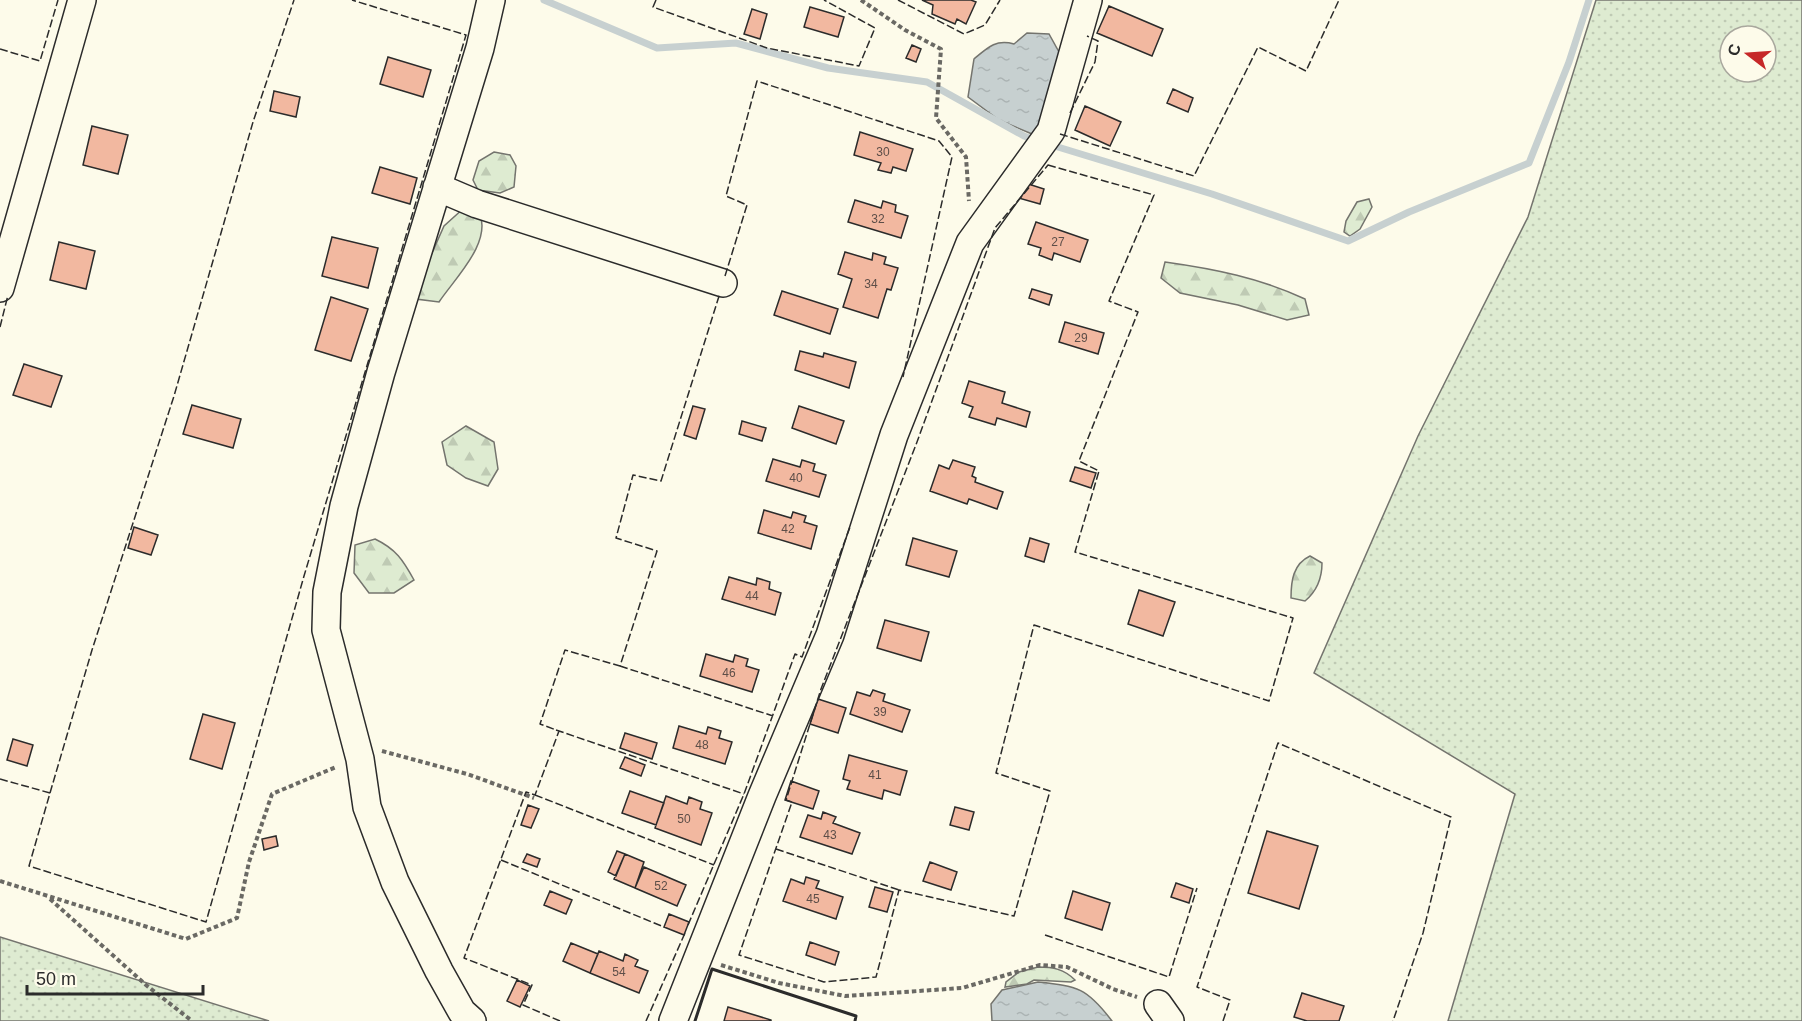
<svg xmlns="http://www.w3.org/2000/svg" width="1802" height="1021" viewBox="0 0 1802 1021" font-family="Helvetica,sans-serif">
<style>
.grass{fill:url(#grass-dots);stroke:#74746e;stroke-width:1.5;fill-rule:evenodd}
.forest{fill:url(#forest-firs);stroke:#74746e;stroke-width:1.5}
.water{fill:url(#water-ripples);stroke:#74746e;stroke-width:1.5}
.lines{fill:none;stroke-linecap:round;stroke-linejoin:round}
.stream{stroke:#c7d0d0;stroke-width:7}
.building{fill:#f2b8a0;stroke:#2b2b2b;stroke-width:1.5}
.minor-casing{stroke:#2b2b2b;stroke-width:30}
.path{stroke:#6a6964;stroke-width:4;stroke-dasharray:4.5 3;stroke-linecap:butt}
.minor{stroke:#fdfbea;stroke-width:27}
.fence{stroke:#2b2b2b;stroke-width:1.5;stroke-dasharray:8 3;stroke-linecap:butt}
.wall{stroke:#2b2b2b;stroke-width:3}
.labels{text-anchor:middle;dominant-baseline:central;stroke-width:4.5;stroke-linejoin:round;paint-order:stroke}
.number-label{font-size:12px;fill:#5d4e48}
</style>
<defs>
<pattern id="grass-dots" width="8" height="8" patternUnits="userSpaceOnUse" patternTransform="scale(1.5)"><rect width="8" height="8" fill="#deebd1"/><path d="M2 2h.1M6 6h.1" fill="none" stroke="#bfcab4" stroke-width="1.8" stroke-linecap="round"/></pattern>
<pattern id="forest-firs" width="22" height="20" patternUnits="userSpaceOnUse" patternTransform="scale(1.5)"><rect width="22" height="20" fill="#deebd1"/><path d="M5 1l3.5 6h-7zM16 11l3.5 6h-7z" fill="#bfcab4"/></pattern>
<pattern id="water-ripples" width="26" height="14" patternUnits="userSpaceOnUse" patternTransform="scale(1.5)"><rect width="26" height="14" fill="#c7d0d0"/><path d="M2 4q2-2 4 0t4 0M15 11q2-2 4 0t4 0" fill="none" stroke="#abb3b3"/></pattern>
</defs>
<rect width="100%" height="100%" fill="#fdfbea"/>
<path class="grass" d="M1596,0H1802V1021H1448L1515,794L1314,673L1418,436L1528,217ZM1730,36H1766V72H1730Z
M0,937L269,1021H0Z"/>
<path class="forest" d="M494,152L510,155L516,166L514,187L500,193L478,190L473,180L479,161Z
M1369,199L1372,207L1360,229L1350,236L1344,232L1346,221L1357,202Z
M465,207L479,212C493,242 455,278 439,302L416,299L428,262L444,226Z
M1165,262C1215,269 1260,278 1305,299L1309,315L1287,320L1238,305L1180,293L1161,278Z
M466,426L494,442L498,469L488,486L466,478L447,465L442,442Z
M375,539C396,549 403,560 414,580L394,593H369L354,573L355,545Z
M1310,556L1322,563C1322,579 1317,591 1305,601L1291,598C1291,581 1293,564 1310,556Z
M1038,967C1053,967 1064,969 1075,980L1071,982L1034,980L1027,984L1005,987L1006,982L1019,972Z"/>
<path class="water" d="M1027,33L1049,34L1064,61L1047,119L1032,134L999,120L968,97L974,59C988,47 996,39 1014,44Z
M1038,982C1078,986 1087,988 1112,1021H992L991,1004L1002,990Z"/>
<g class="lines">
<path class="stream" d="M544,0L657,48L736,43L828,68L927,82L1024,136L1038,141
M1048,144L1212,194L1348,241L1409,212L1529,163L1569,62L1589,0"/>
</g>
<path class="building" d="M922,0H971L976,2L966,24L957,19L955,24L932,14L933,5Z
M1109,6L1163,29L1152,56L1097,33Z
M810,7L844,17L838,37L804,27Z
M752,9L767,14L760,39L744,34Z
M912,45L921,49L916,62L906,58Z
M388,57L431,70L423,97L380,84Z
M1173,89L1193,98L1188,112L1167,103Z
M274,91L300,97L296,117L270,111Z
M1085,106L1121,122L1110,146L1075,130Z
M92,126L128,135L118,174L83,165Z
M860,132L913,149L906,171L893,167L891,173L878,170L881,163L854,155Z
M380,167L417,178L410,204L372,193Z
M1019,181L1044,189L1040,204L1015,197Z
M855,200L881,208L883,201L896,205L895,212L908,216L901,238L848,222Z
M1036,222L1088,240L1080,262L1054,253L1052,260L1039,255L1041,248L1028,244Z
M332,237L378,248L368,288L322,276Z
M59,242L95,251L86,289L50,280Z
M845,252L872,260L873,253L886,257L884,264L898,268L891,290L887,289L878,318L843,307L852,279L838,274Z
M1032,289L1052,295L1049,305L1029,298Z
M782,291L838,309L830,334L774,315Z
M331,297L368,309L351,361L315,350Z
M1065,322L1104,333L1098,354L1059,342Z
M800,351L823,357L824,353L856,362L849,388L795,370Z
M24,364L62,376L51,407L13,395Z
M969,381L1005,392L1002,403L1030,412L1026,427L997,418L995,425L969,417L973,407L962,403Z
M192,405L241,419L233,448L183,434Z
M693,406L705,409L696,439L684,435Z
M799,406L844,421L836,444L792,428Z
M742,421L766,428L762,441L739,434Z
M773,459L800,467L802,460L815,464L813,471L826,475L819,497L766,481Z
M953,460L975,467L972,476L976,478L975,482L1003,492L997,509L969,499L967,504L930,491L939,465L949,469Z
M1075,467L1096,473L1091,488L1070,481Z
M764,510L791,518L793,512L806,516L804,522L817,526L811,549L758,533Z
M134,527L158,535L151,555L128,548Z
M913,538L957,551L949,577L906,565Z
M1030,538L1049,544L1044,562L1025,556Z
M729,577L756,585L757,578L770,582L769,589L781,593L775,615L722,599Z
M1139,590L1175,602L1163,636L1128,624Z
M885,620L929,632L921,661L877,648Z
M706,654L733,662L735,655L748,659L746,666L759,670L752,692L700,676Z
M873,690L885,694L883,701L910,710L902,732L850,714L857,692L870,696Z
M818,699L846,708L838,733L810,724Z
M203,714L235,723L222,769L190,759Z
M679,726L706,734L708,727L721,731L719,738L732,742L725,764L673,748Z
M625,733L657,743L652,759L620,748Z
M13,739L33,745L27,766L7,760Z
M849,755L907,771L900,795L884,790L882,799L847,789L850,781L843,779Z
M625,757L645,765L641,776L620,768Z
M791,781L819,791L813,809L785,800Z
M630,791L664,803L656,825L622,813Z
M666,796L687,804L689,797L702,802L700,809L712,813L701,845L655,828Z
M528,805L539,809L531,828L521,825Z
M955,807L974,812L969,830L950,825Z
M823,812L836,817L833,823L860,833L852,854L800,837L808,815L821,819Z
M1267,831L1318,846L1299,909L1248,893Z
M276,836L278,846L264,850L262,839Z
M617,851L625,854L616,876L608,872Z
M527,854L540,859L537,867L523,862Z
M625,854L644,862L635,888L614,879Z
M930,862L957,872L951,890L923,881Z
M644,867L686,885L677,906L635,888Z
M806,877L819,881L816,888L843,897L836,919L783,901L791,879L804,884Z
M1176,883L1193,889L1189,903L1171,897Z
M875,887L893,892L887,912L869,907Z
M550,891L572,900L566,914L544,905Z
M1073,891L1110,903L1102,930L1065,918Z
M669,914L689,922L684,935L664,927Z
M810,942L839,952L835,965L806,955Z
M571,943L598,954L590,973L563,961Z
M599,951L623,961L625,954L638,960L635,966L648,971L639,993L590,973Z
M517,980L530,986L520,1007L507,1001Z
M1302,993L1344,1006L1339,1021H1307L1294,1017Z
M728,1007L771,1020V1021H724Z"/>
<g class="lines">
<defs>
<path id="minor" d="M437,187L477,204L723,283
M0,288L82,0
M1158,1004L1170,1021
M472,1021L462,1012L439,971L395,882L367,807L360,759L326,630L327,592L344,506L381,372L480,48L491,0
M673,1021L762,796L830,635L894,435L970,243L1051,131L1088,0"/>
</defs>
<use href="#minor" class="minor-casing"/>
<path class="path" d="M861,0L905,30L941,49L936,118L966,157L969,201
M382,751L467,774L534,798
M0,881L186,939L237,918L249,862L272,794L336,767
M50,899L146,985L192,1021
M721,965L779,983L845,996L962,988L1040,965L1067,967L1113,989L1137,997"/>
<use href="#minor" class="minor"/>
<path class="fence" d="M656,0L653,7L767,48L859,66L875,28L824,0
M898,0L964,34L985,25L1000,0
M0,49L40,61L58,0
M1070,113L1095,62L1098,41L1087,36
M1060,134L1194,176L1258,47L1306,71L1339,0
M1048,165L1154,195L1109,301L1138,312L1079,461L1099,471L1075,552L1293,618L1269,701L1034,625L996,773L1050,791L1014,916L899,890L876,977L824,982L739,955L792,802L786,800L821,689L917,442L995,228Z
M725,276L747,205L726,196L757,81L939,141L952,157L903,377
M0,327L8,295
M620,666L773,716
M556,730L744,794
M0,779L50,793L29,866L206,922L304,576L466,35L352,0
M50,793L92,650L174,396L253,122L294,0
M535,795L714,865
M776,849L899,890
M501,860L664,927
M688,925L744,794L795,654L802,657L850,527
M1045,935L1169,977L1197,888
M560,1021L523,1005L532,985L464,958L526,792L535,795L559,731L540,724L565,650L620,666L657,551L616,538L633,475L661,481L720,293
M646,1021L685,933
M1223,1021L1230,1000L1197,987L1278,743L1451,817L1423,933L1393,1021"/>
<path class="wall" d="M695,1021L712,969L856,1016L855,1021"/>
</g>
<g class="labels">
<g class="number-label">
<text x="883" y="152">30</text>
<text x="878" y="219">32</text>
<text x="1058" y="242">27</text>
<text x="871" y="284">34</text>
<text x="1081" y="338">29</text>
<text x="796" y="478">40</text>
<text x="788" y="529">42</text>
<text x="752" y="596">44</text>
<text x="729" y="673">46</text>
<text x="880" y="712">39</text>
<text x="702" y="745">48</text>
<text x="875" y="775">41</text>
<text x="684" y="819">50</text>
<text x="830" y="835">43</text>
<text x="661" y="886">52</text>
<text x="813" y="899">45</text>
<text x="619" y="972">54</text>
</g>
</g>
<g transform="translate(1748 54) rotate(287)"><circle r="28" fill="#fdfbea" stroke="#a9a89e" stroke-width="1.5"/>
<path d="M0-4.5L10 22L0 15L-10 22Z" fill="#c62828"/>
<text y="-9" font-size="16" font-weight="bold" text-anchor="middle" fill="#2b2b2b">С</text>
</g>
<path d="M27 985v9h176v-9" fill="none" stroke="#2b2b2b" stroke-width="3"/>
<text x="36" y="985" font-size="18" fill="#2b2b2b" stroke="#fdfbea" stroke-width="4.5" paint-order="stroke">50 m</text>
</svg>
